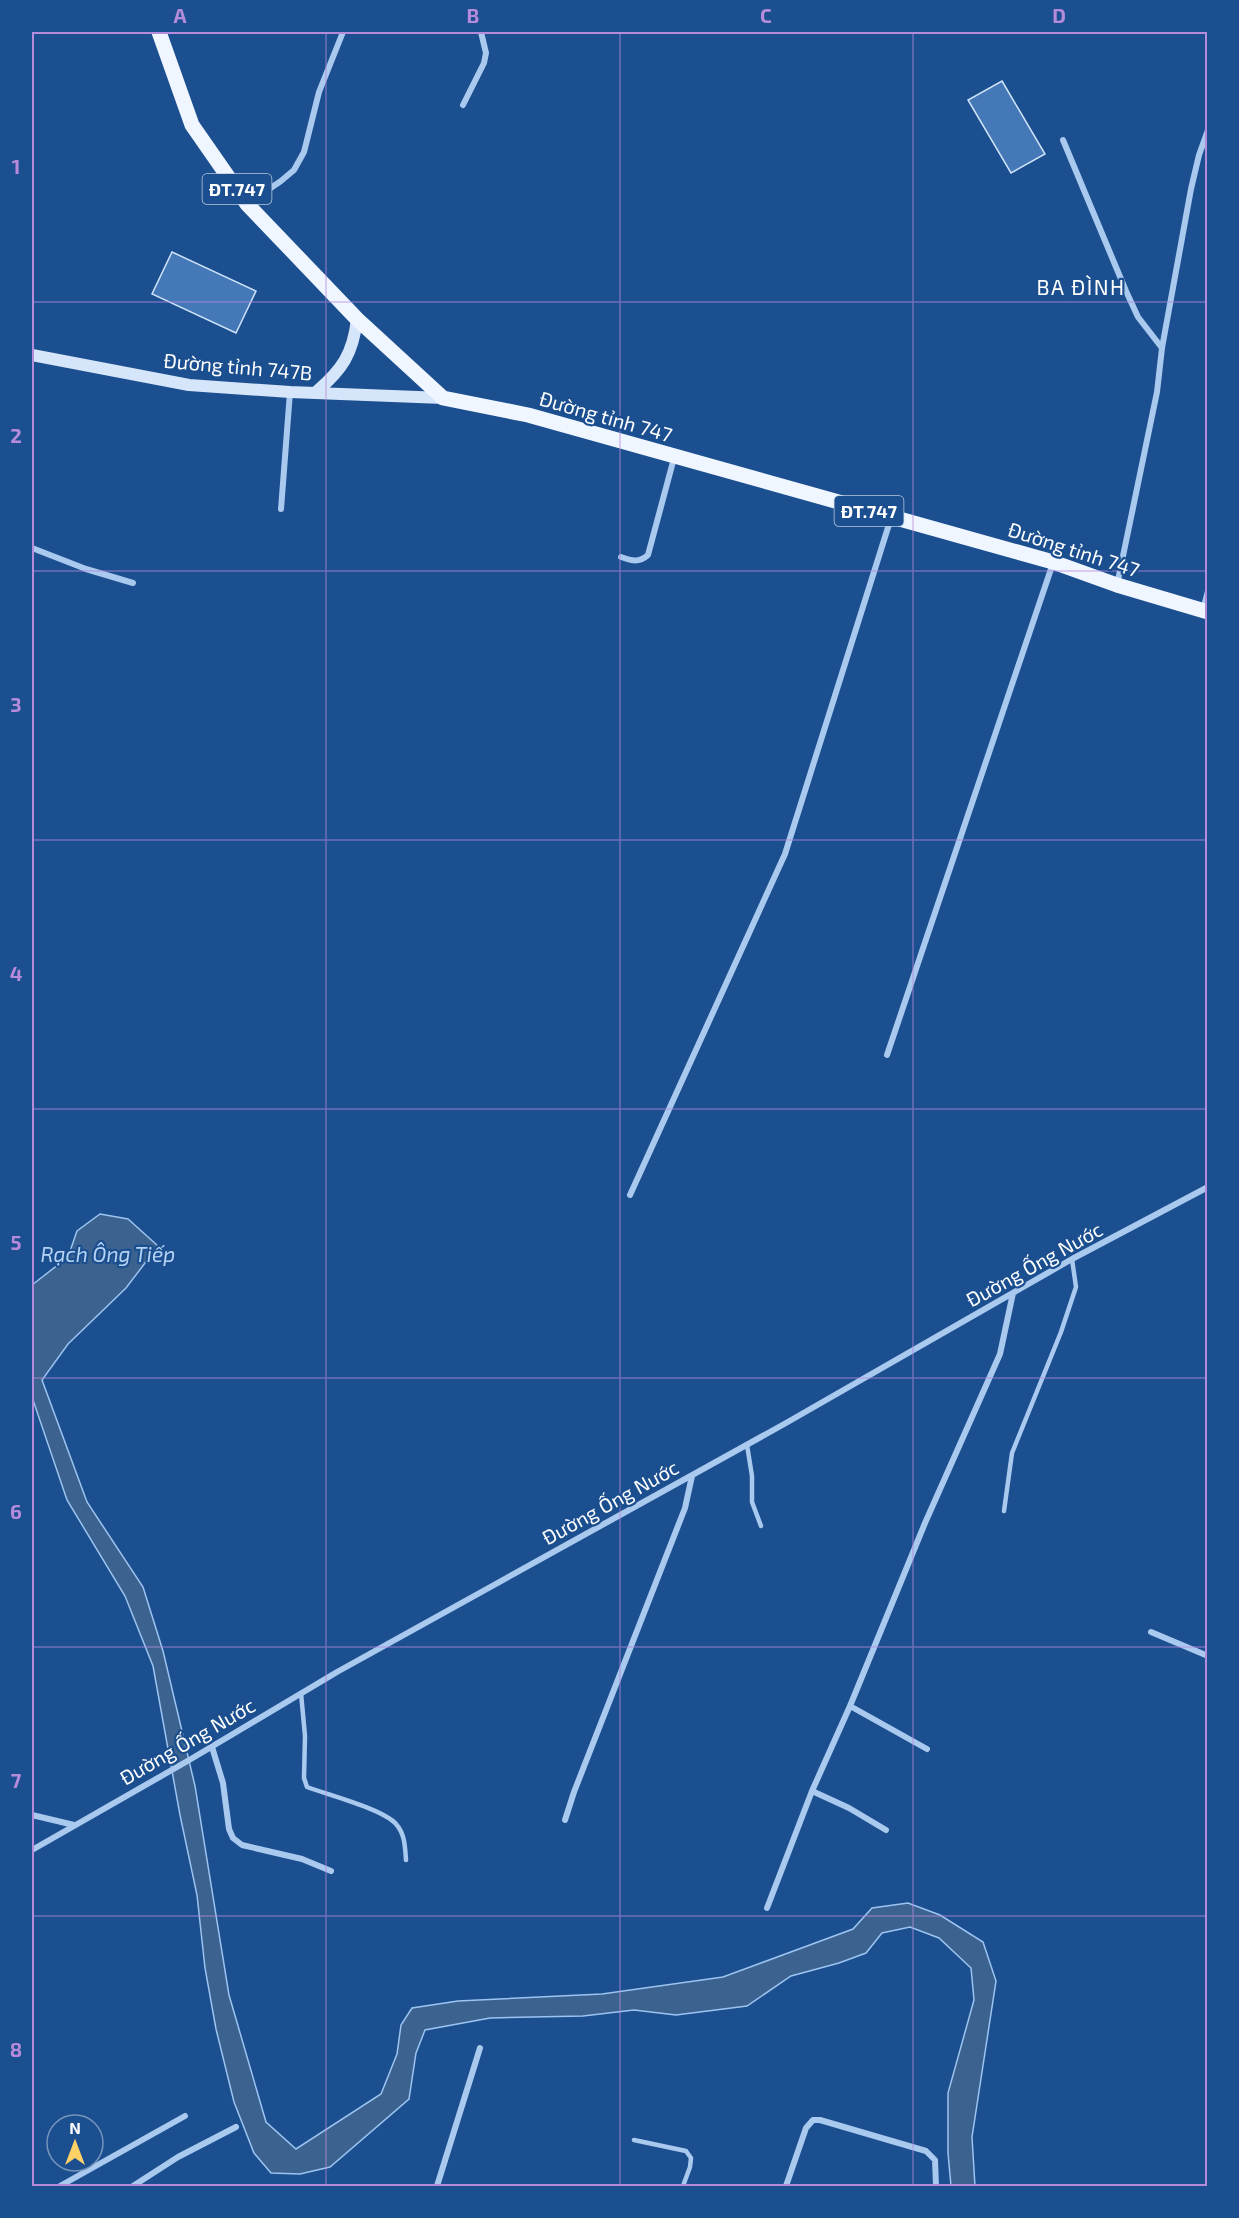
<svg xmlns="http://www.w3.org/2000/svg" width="1239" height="2218" viewBox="0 0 1239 2218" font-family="'Exo 2',sans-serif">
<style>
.water{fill:#3c6290;stroke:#9cc4f0;stroke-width:1.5}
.building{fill:#4478b7;stroke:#cfe3fa;stroke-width:1.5}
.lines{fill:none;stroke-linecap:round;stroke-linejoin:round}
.lane{stroke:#a9c9ee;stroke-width:4.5}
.street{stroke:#a9c9ee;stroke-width:6}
.secondary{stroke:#d6e6fa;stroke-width:12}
.primary{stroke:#f0f6ff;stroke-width:15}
.grid{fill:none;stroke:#b68bdc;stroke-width:1.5;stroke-opacity:0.55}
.labels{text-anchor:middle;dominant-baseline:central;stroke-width:4.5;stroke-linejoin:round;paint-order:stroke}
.shield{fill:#1b4f8f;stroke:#bbcadd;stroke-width:1.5}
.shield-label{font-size:18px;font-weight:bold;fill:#fff}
.street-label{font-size:20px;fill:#fff;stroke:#1b4f8f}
.neighbourhood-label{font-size:21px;letter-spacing:1.5px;fill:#fff;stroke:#1b4f8f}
.water-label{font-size:21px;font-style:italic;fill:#b5d3f5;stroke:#1b4f8f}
.neatline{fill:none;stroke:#b68bdc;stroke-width:2}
.grid-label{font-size:20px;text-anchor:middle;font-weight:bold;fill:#b68bdc}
</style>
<rect width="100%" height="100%" fill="#1b4f8f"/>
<path class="water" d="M100,1214L128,1219L158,1246L126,1288L68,1344L42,1380L87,1502L143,1587L163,1651L195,1786L229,1995L266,2122L296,2149L381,2094L397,2054L401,2025L412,2008L458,2001L602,1994L723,1977L853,1929L872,1908L908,1903L940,1915L983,1942L996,1981L972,2137L975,2186H951L948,2153V2093L974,2000L971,1968L939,1938L910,1927L882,1933L866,1953L839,1963L791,1976L747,2006L676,2015L634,2010L583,2016L490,2018L425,2030L416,2053L409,2099L330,2167L300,2174L271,2173L254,2153L234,2102L216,2029L205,1968L197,1895L180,1815L153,1666L125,1596L67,1500L32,1397V1285L68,1257L77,1231Z"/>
<path class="building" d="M1002,81L1045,154L1011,173L968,100Z
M172,252L256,291L236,333L152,294Z"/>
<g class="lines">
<path class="lane" d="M747,1445L752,1476V1502L761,1526
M1004,1511L1012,1453L1061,1332L1076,1287L1072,1259
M301,1693L305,1736L304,1778L307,1787C328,1795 383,1809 396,1824C405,1834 405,1847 406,1860
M634,2140L686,2151L691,2158L690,2167L683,2186"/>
<path class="street" d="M463,105L484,63L486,53L481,32
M1063,140L1126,291L1138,317L1162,348
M247,204L281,181L294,170L304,152L319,92L343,32
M281,509L290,392
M32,548L86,569L133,583
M621,557C632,561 639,563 648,555L674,458
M1117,585L1157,392L1162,348L1191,189L1199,155L1208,130
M1203,610L1208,591
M887,1055L1053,563
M630,1195L785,854L891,518
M1151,1632L1208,1656
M850,1706L812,1791L849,1808L886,1830
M212,1747L223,1783L229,1829L233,1838L242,1845L302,1859L331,1871
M927,1749L850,1706L925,1523L1000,1354L1013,1293
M32,1815L74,1825
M565,1820L574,1792L685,1508L692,1476
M32,1850L191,1759L337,1672L786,1423L1072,1259L1208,1187
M767,1908L812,1791
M60,2186L185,2116
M133,2186L178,2157L236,2127
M437,2186L480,2048
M786,2186L806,2128L813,2120H820L926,2151L935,2160L936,2186"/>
<path class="secondary" d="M32,355L189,385L290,392L443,398
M316,392C342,370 353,354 357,319"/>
<path class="primary" d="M159,32L192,125L247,204L357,319L443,398L528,415L1053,562L1117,585L1208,612"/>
</g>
<path class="grid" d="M326,32V2186M620,32V2186M913,32V2186M32,302H1208M32,571H1208M32,840H1208M32,1109H1208M32,1378H1208M32,1647H1208M32,1916H1208"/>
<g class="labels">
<g class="shield">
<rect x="202.5" y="174" width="69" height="30" rx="4.5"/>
<rect x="834.5" y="496" width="69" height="30" rx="4.5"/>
</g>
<g class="shield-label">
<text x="237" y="189">ĐT.747</text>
<text x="869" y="511">ĐT.747</text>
</g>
<g class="street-label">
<text transform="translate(238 366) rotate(5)">Đường tỉnh 747B</text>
<text transform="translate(606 416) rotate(16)">Đường tỉnh 747</text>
<text transform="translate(1074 549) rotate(18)">Đường tỉnh 747</text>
<text transform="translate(1034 1264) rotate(-29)">Đường Ống Nước</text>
<text transform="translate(610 1502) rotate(-29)">Đường Ống Nước</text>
<text transform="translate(187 1741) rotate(-30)">Đường Ống Nước</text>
</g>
<g class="neighbourhood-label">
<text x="1081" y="286">BA ĐÌNH</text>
</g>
<g class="water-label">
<text x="108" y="1253">Rạch Ông Tiếp</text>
</g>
</g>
<rect width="1239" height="2218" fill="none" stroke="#1b4f8f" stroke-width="66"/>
<g transform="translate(75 2143)"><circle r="28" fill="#1b4f8f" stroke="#7695bc" stroke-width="1.5"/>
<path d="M0-4.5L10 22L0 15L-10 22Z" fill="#ffd166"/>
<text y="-9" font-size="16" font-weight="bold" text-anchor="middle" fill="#ffffff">N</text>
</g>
<rect x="33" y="33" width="1173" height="2152" class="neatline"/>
<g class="grid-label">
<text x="180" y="23">A</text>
<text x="473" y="23">B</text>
<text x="766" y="23">C</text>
<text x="1059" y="23">D</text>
<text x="16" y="174">1</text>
<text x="16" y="443">2</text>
<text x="16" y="712">3</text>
<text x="16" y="981">4</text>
<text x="16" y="1250">5</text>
<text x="16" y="1519">6</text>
<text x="16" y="1788">7</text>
<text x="16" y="2057">8</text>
</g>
</svg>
